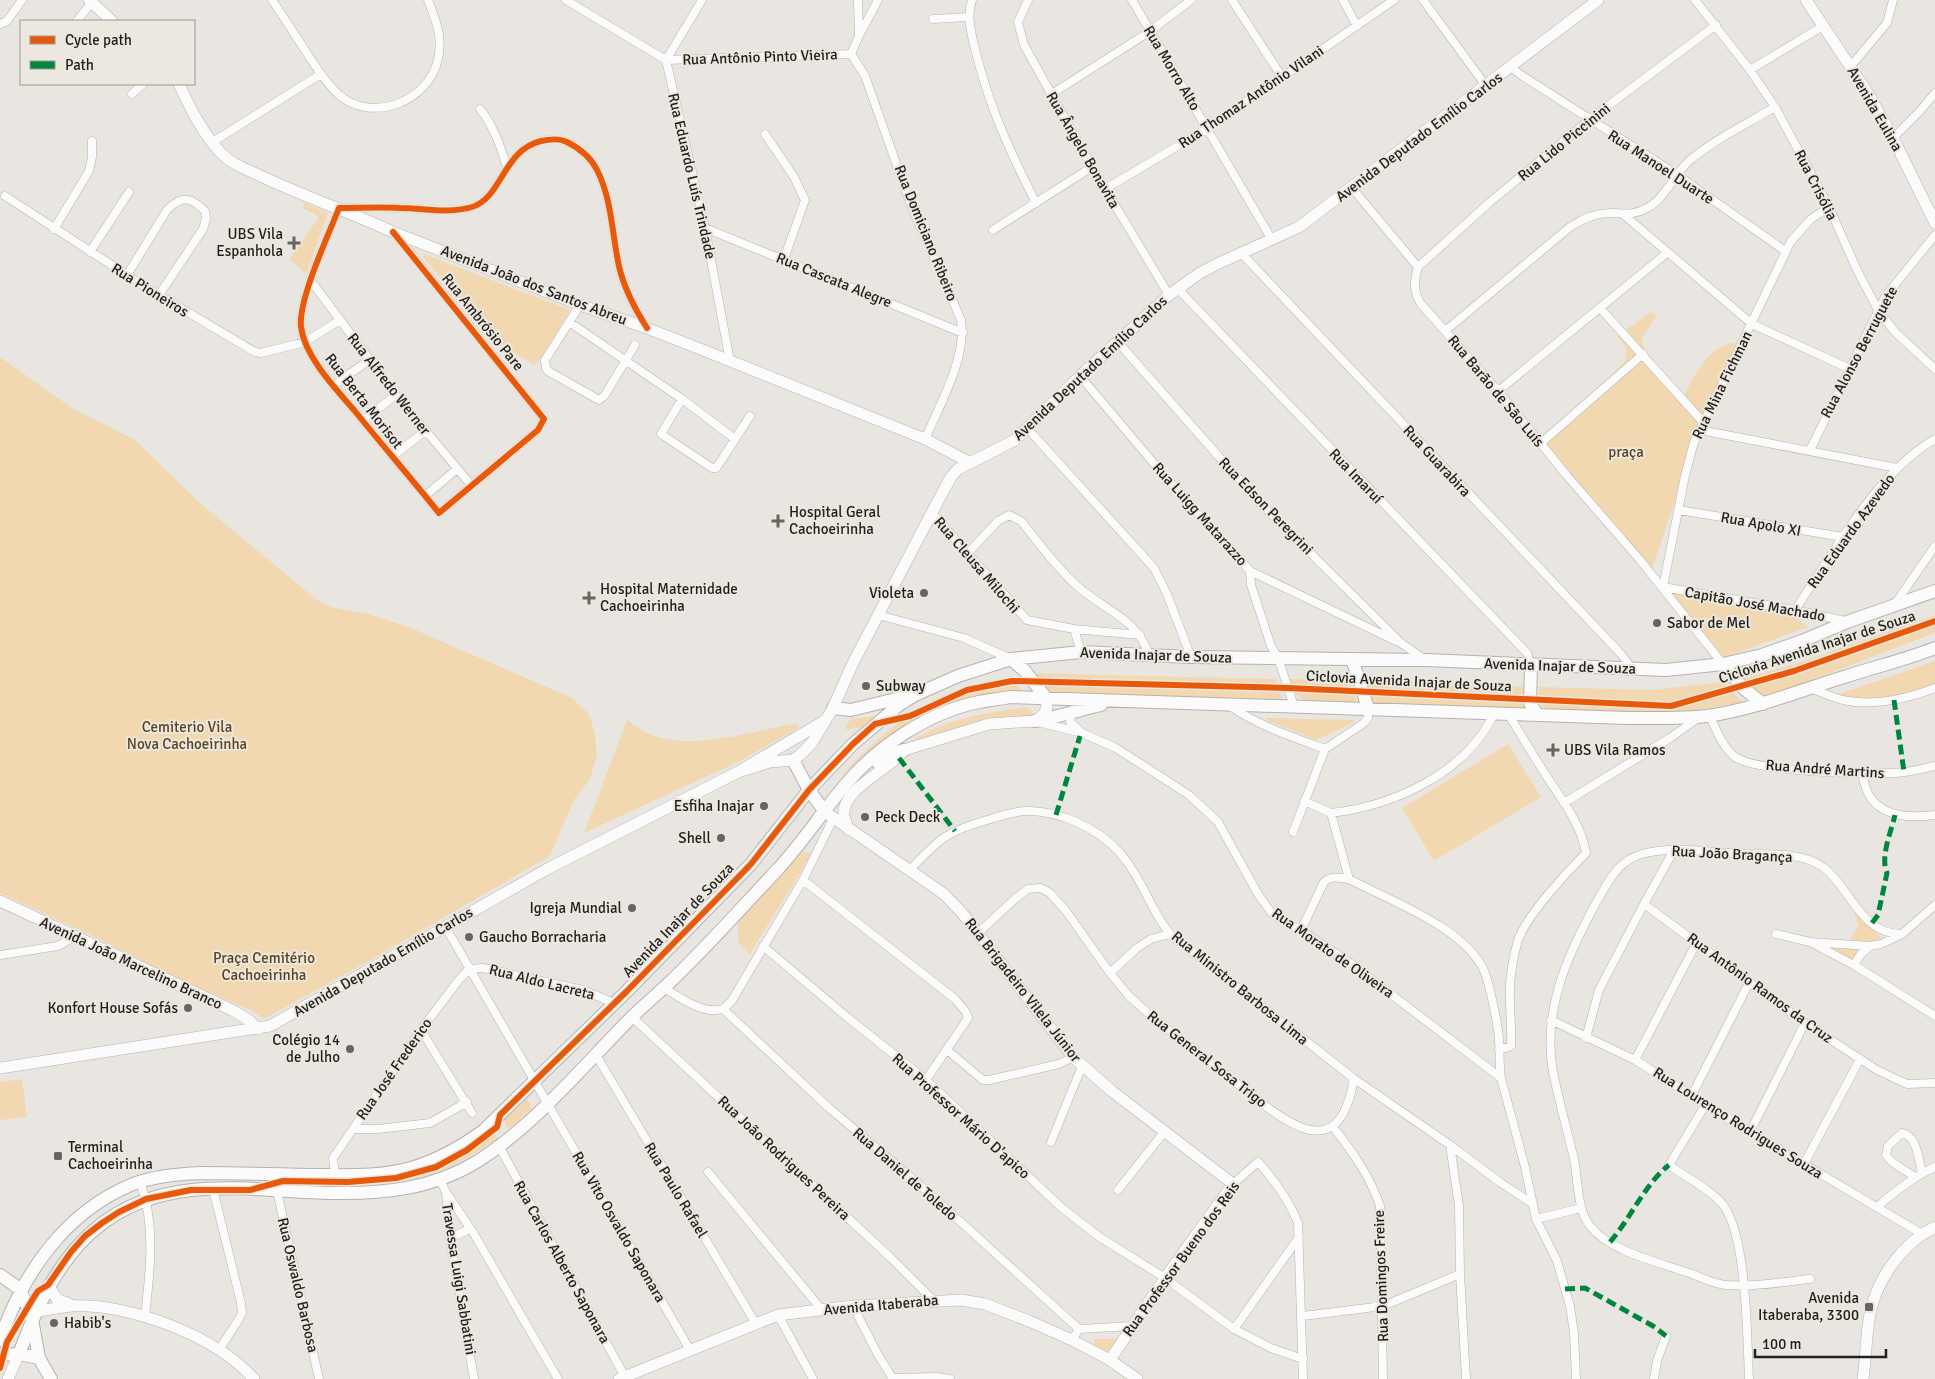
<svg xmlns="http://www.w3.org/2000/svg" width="1935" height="1379" viewBox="0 0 1935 1379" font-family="Signika,sans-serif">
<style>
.green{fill:#f2d8b0}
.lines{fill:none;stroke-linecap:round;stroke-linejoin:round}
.street-casing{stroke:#b4b2af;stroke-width:9}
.secondary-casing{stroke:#b4b2af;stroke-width:12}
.primary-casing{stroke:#b4b2af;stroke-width:14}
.street{stroke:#fcfbfb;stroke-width:8}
.secondary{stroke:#fcfbfb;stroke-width:11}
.primary{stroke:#fcfbfb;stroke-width:12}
.quiet{stroke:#00873e;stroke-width:5;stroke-dasharray:10 5;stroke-linecap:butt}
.cycleway-casing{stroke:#ece7df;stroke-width:9}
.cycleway{stroke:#e8590c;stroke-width:6}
.poi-dot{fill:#676561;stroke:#ece7df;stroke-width:2}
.labels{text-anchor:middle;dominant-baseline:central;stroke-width:4;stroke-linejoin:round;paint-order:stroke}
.street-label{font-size:15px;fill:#211f1c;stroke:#ece7df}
.poi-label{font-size:15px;fill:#211f1c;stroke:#ece7df;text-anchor:start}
.park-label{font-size:15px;fill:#5b441e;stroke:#ece7df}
</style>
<rect width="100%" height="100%" fill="#e9e6e2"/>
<path class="green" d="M305,203L328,213L306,274L289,259L319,217L303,208Z
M424,254L570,310L544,355L534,365L508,349L479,325L423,257Z
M1651,312L1657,315L1641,340L1648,356L1684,396C1694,375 1712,340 1739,343L1703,419L1652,569L1642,567L1542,449L1625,361L1626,347L1617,336Z
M0,357L72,408L135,440L201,504L317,600L330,607L368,614L411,628L572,698L589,714L595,734L597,755L590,779L574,800L550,856L367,962L264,1019L251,1010L167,975L99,939L0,893Z
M1661,589L1792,615L1808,627L1714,661Z
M1935,615V633L1775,694L1762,698L1739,680L1795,664Z
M1935,661V687L1867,703L1836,695Z
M1027,673L1276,679L1282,699L1049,695Z
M1004,678L1021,688L1025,694L925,718L865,755L844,774L843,773C894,723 930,689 1004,678Z
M1289,679L1349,680L1357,702L1306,701L1293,692Z
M1366,680L1526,687V708L1372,703Z
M1726,682L1735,695L1744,702L1697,710L1666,713L1546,711L1538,700L1539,687L1651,690Z
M1026,707L1032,710L1033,715L1026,721L989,725L901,755L864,775C884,759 906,743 928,732C958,716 994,712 1026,707Z
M877,716C867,724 859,731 845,729L846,725L851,719Z
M1267,718L1353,720L1355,722L1316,740L1266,720Z
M627,720C636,726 647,734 658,737C698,749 755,731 796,723L800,727L740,761L584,833Z
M1508,744L1541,797L1434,861L1402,808Z
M803,852L812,853L750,954L738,942V920Z
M1853,907L1886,944L1849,942L1858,926Z
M1829,947L1862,950L1855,961Z
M22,1079L27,1117L0,1120V1082Z
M527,1099L532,1108L511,1127L507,1128L504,1120Z
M494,1131L498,1139C484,1146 472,1156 458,1163C410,1187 358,1186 306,1185L303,1184L304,1179L440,1160L469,1148L488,1133Z
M1094,1339H1117L1106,1355L1094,1348Z"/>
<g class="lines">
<defs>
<path id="street" d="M272,0C285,19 297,38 310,58C318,70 327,84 338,94C371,124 429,102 438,59C443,36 436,21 428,0
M566,0L666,60L851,54
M702,0L666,60L705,228L730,361
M972,0C966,17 972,36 976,53C990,108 1010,152 1036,203
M1028,0L1018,22L1024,45L1092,167L1169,295
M1132,0L1272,240
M1232,0L1282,77
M1343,0L1357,26
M1423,0L1486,86
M1695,0L1750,70L1775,107L1829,207L1857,270L1878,310L1895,332L1935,369
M933,19L969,17
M77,21L88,7
M0,24L7,21L22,0
M860,34L878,0
M851,54L865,76L911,205L961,320C967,358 940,404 925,439
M851,54L859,36L858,0
M1511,67L1521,75L1676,174L1785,251
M1850,67L1887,23L1893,0
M1750,70L1823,26
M132,94L143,84
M1050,95L1149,32L1191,0
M480,109C494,127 500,145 507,167
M765,134L794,177L805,200L784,259
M1893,138L1919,112L1935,93
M211,143L321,74
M1352,188L1418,267C1414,281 1413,291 1421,304L1498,391L1568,477L1640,560L1723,664
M1105,189L1208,128L1394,0
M5,196L147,288L255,352L261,353L305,342L340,320
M1624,215L1752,324L1848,368
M705,228L963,333
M54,229L89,171L92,157V141
M993,230L1092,167
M396,235L544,419L538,430L439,513C411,478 382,445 354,410C335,388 305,357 301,327C298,300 328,236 339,208C359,208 380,207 400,208C423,208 449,214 472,207C502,198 503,150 541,141C550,139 559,138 567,142C579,148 591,158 597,170C612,199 612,235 619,266C624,289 635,309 647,328
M90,252L129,192
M1242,254L1621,654L1632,669
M1418,267L1490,202L1589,120L1716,25
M127,275L167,210C182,195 191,197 205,211L206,219L203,229L159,295
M311,281L396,395L471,485
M1178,289L1527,653L1531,665
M580,305L545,360L546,368L548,371L599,400L605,395L635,345
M1600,308L1703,422
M569,322L682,399L735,439
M1445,331L1570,227C1582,219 1595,213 1610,213C1624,213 1633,216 1647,208C1665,199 1674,174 1690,160C1715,139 1747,124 1775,107
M1117,341L1257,500L1401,643L1424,659
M1080,376L1162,473L1250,571L1396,641
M333,386L369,360
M1498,391L1667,253
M682,399L661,434L712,468H716L719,464L750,416
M362,421L396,395
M1028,429L1154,568L1167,594L1191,657
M1700,430L1897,468
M1541,443L1643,354
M1810,450L1885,297L1935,235
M392,457L425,431
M425,496L457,469
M1679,510L1843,537
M932,513L1027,620L1074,629L1140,635
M967,554L998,521L1009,515L1021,521C1038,542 1055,566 1076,585C1103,610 1135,616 1149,654
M1250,571L1251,585L1271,646L1278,658L1294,706
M1663,587L1685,476L1694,442L1791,241L1811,219L1829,207
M1663,587L1795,610L1845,621
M1895,604L1935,546
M1795,610C1832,555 1877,472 1935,439
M878,615L964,638L1011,659
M1074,629L1081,652
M1811,688C1823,693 1835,699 1848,701C1875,706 1910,698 1935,688
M1230,706C1259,726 1292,737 1325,749
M1072,712L1070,722L1080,731
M1709,715C1716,729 1723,748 1735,757C1757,772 1876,776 1905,772C1915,771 1925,768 1935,766
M1038,722L1082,733L1116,748L1189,795L1218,822L1258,894L1270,911L1281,921L1301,930L1350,963L1501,1078L1525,1167L1536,1219L1557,1261L1570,1306L1574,1333L1576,1379
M1862,774C1864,780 1865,787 1868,793C1880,818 1912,818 1935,815
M1304,801L1331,813L1349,879
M1564,803L1670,738L1698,718
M1331,813C1393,806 1467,773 1494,713
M1293,832L1325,749L1364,723L1368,718V708
M1674,850L1644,904L1805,1023L1877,1070L1907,1084L1935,1083
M909,871C920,859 932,846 945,837C957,829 970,825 984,821C997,817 1011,812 1025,811C1059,810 1098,828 1120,853C1142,878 1150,909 1170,934L1353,1078L1450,1145L1501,1183L1533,1204
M803,880L955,999L966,1012L968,1018L926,1080
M445,926L690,1350
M1301,930L1324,882C1332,875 1339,878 1349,879C1390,901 1467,928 1485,973C1490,987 1498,1024 1499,1040C1500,1053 1499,1065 1501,1078
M977,934L1016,898L1028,889L1041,888L1050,893L1066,911L1110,973
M1170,934L1151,939L1137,948L1110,973L1129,996L1150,1015L1271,1110C1294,1126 1326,1146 1344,1112C1349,1100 1353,1091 1353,1078
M1776,934L1810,942L1870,946L1881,944L1902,934L1935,905
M1812,943L1854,965L1935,1016
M763,946L847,1017L926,1080L1062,1208L1098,1236L1165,1278L1234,1329L1271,1348L1303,1359
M0,955L58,946L74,937
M1854,965L1861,954L1870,946
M664,988C679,997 703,1015 722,1009C725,1008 728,1004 731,1002L803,880L833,819
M723,1009L828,1107L921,1186L1079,1329L1072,1340
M632,1017L891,1258L934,1301
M1551,1020L1635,1060L1750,1132L1922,1234
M421,1030L472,1113
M1586,1038L1599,990L1644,904
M947,1050L983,1080H989L1059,1064L1073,1057
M1499,1050L1511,1046C1512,1026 1509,1005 1510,985C1511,970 1514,954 1518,940C1527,915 1567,872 1586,853C1582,827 1564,802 1549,780C1535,758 1521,736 1508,713
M596,1055L756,1324
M1635,1060L1697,942
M1692,1095L1749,983
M1706,1104L1669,1165C1685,1177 1712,1190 1724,1206C1747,1239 1747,1337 1749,1379
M1333,1127C1352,1151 1370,1176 1380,1206L1383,1379
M353,1129H378L430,1123L467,1102
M1750,1132L1805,1023
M1051,1142L1082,1066
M1450,1145L1459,1206L1460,1274L1466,1379
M499,1146L625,1377
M1804,1164L1860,1059
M708,1172L822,1310
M335,1175L333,1158L421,1030L458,981L469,969L483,968L583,990L614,1003
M1915,1177C1906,1170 1892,1165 1886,1155L1888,1146L1902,1133C1917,1135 1919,1161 1922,1173
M440,1180L446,1192L450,1238L474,1379
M140,1182C156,1224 150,1273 145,1316
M1233,1184L1258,1162C1275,1181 1289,1200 1298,1223L1303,1379
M213,1189L241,1303L242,1313L239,1319L219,1350
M1118,1190L1165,1131
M277,1191L319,1379
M446,1192L474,1234L558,1379
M1878,1206C1896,1191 1913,1177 1935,1167
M1536,1219L1581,1208
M450,1238L470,1229
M1810,1279C1783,1282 1754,1287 1726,1285C1713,1284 1699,1276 1686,1272C1658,1262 1609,1251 1590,1226C1577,1210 1578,1179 1574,1159C1567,1130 1559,1101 1553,1072C1542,1011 1567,956 1596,903C1608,882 1617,861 1642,854C1675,845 1712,853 1745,854C1760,855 1777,853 1792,856C1802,857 1814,861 1823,867C1850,887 1861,935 1902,934
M853,1306L877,1353L893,1379
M778,1315L813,1379
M1303,1316L1383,1306L1460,1274
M1079,1329L1133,1326
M1234,1329L1299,1237
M893,1378L936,1377L950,1379
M1654,1379L1657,1361L1666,1336"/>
<path id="secondary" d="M89,0L112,21
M1806,0L1869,95L1893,138L1935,223
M179,84C190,108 202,132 220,152C231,164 248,170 263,177C305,197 350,212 393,232L580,305L644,327L708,352L925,439L969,462
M738,772L770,762L793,760L800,755L812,743L833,708L853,663L939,499L951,477L958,469L1015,440L1080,376L1169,295L1200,273L1217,264L1299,227L1598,0
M825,812L944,894L963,914L1073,1057L1113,1092L1233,1184L1165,1278L1110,1360
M849,830C847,825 845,820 844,815C841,789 891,769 904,750L989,724L1035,721L1044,714L1047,708L1046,698
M0,901L234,1011L250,1021L258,1029
M0,1068L270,1026L549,868L738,772L826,720
M48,1285L57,1299L72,1305
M34,1312C47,1310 59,1307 72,1306C129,1303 216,1336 254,1379
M8,1379L19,1354
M619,1379L778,1315L853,1306L961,1300L985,1304L1029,1321L1072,1340L1110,1360L1137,1379
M1863,1379C1866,1357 1866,1335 1870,1314C1877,1278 1903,1243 1935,1227"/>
<path id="primary" d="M1011,659L1025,671L1046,698
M1352,659L1368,708
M1723,664L1742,687L1763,704
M1531,665L1530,703L1537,714
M833,708L851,710L908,696
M1035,721C1058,717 1079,710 1101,705
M793,760L809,790L825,812
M878,763L890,754L904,750
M0,1275L20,1289L32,1319L39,1358L51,1379
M0,1340C23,1273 65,1212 133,1184C154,1176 178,1174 201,1173C238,1173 275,1174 312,1175C346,1175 379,1177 411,1168C438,1160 461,1147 483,1131L626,992L751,864L809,790L853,744L899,705L915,695L958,676L1011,659L1081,652L1191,657L1426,660L1666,670L1723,664L1762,655L1802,641L1847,622L1935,591
M19,1354C51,1268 92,1200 192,1190C238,1185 285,1192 331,1193C383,1194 433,1189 478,1161C537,1123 582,1067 631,1018C643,1006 656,995 668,984C707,947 742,907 778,869C803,842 822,812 846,784C878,746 929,712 979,702C989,700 1000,699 1010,697L1627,718C1653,718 1681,719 1707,716C1755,709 1798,691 1844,677C1874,667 1905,660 1935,648
M0,1355L19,1354L39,1358"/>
</defs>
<use href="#street" class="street-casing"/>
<use href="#secondary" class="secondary-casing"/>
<use href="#primary" class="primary-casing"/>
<use href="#street" class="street"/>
<use href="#secondary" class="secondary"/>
<use href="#primary" class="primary"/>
<path class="quiet" d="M1894,700L1904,772
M899,758L955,831
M1056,815L1080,736
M1872,923L1878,915L1887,873C1880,857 1891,832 1895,815
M1610,1242C1631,1218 1644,1185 1669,1165
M1565,1289L1585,1288L1653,1326L1666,1336"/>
<defs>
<path id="cycleway" d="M393,232L544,419L538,430L439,513C411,478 382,445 354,410C335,388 305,357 301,327C298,300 328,236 339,208C359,208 380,207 400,208C423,208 449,214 472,207C502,198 503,150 541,141C550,139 559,138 567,142C579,148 591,158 597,170C612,199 612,235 619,266C624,289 635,309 647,328
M0,1368L7,1342L34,1297L38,1291L48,1285L71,1252L85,1236L102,1223L119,1212L146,1199L191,1190H250L283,1181L348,1182L396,1178L436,1167L467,1150L497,1127L500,1115L626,992L751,864L809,790L853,744L875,724L910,716L967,690L1012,681L1288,688L1671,706L1794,671L1935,621"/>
</defs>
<use href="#cycleway" class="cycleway-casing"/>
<use href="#cycleway" class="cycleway"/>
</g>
<g class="poi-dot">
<path d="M291.5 235.5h5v5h5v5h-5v5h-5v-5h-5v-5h5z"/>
<path d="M775.5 513.5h5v5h5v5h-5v5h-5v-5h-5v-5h5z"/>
<circle cx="924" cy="593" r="5"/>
<path d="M586.5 590.5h5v5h5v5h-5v5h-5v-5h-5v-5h5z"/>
<circle cx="1657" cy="623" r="5"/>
<circle cx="866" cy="686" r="5"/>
<path d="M1550.5 742.5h5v5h5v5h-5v5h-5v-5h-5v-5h5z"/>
<circle cx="764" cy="806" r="5"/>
<circle cx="865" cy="817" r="5"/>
<circle cx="721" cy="838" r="5"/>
<circle cx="632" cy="908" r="5"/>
<circle cx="469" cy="937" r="5"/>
<circle cx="188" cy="1008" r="5"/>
<circle cx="350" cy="1049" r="5"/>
<rect x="53" y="1151" width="10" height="10" rx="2.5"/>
<rect x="1864" y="1302" width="10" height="10" rx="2.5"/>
<circle cx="54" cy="1323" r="5"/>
</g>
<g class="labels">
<g class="street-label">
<text transform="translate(760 57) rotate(-2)">Rua Antônio Pinto Vieira</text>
<text transform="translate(1172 68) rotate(59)">Rua Morro Alto</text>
<text transform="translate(1251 97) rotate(-34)">Rua Thomaz Antônio Vilani</text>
<text transform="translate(1875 109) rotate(60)">Avenida Eulina</text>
<text transform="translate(1419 137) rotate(-37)">Avenida Deputado Emílio Carlos</text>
<text transform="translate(1564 142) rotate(-39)">Rua Lido Piccinini</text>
<text transform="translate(1083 150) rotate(60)">Rua Ângelo Bonavita</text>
<text transform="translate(1661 167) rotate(33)">Rua Manoel Duarte</text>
<text transform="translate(692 176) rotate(77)">Rua Eduardo Luís Trindade</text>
<text transform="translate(1816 185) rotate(63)">Rua Crisólia</text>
<text transform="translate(926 233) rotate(68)">Rua Domiciano Ribeiro</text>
<text transform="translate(834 280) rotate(22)">Rua Cascata Alegre</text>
<text transform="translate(534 285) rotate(21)">Avenida João dos Santos Abreu</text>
<text transform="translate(150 290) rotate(32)">Rua Pioneiros</text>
<text transform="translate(483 322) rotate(51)">Rua Ambrósio Pare</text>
<text transform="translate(1859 352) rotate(-62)">Rua Alonso Berruguete</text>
<text transform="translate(1090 368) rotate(-43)">Avenida Deputado Emílio Carlos</text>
<text transform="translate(389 384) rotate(52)">Rua Alfredo Werner</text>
<text transform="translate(1722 385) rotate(-64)">Rua Mina Fichman</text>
<text transform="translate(1496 391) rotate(50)">Rua Barão de São Luís</text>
<text transform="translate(364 401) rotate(52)">Rua Berta Morisot</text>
<text transform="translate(1437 461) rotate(47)">Rua Guarabira</text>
<text transform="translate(1356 476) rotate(46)">Rua Imaruí</text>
<text transform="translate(1266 506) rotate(46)">Rua Edson Peregrini</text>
<text transform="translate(1200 514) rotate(48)">Rua Luigg Matarazzo</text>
<text transform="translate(1761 524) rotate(10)">Rua Apolo XI</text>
<text transform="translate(1851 531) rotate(-54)">Rua Eduardo Azevedo</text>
<text transform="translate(977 565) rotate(49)">Rua Cleusa Milochi</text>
<text transform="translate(1755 604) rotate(10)">Capitão José Machado</text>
<text transform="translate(1817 647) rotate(-18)">Ciclovia Avenida Inajar de Souza</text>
<text transform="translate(1156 655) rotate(2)">Avenida Inajar de Souza</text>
<text transform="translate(1560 666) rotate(2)">Avenida Inajar de Souza</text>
<text transform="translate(1409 681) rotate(3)">Ciclovia Avenida Inajar de Souza</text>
<text transform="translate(1825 769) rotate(4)">Rua André Martins</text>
<text transform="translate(1732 854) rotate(3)">Rua João Bragança</text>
<text transform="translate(678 920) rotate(-46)">Avenida Inajar de Souza</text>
<text transform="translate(1333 953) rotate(35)">Rua Morato de Oliveira</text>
<text transform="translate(383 962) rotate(-30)">Avenida Deputado Emílio Carlos</text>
<text transform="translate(131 963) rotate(25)">Avenida João Marcelino Branco</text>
<text transform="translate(542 982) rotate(14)">Rua Aldo Lacreta</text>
<text transform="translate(1240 988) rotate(39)">Rua Ministro Barbosa Lima</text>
<text transform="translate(1760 988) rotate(36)">Rua Antônio Ramos da Cruz</text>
<text transform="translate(1023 990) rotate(52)">Rua Brigadeiro Vilela Júnior</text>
<text transform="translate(1207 1059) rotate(38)">Rua General Sosa Trigo</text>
<text transform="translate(394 1069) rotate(-55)">Rua José Frederico</text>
<text transform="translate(961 1116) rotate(42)">Rua Professor Mário D'apico</text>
<text transform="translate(1738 1123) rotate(32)">Rua Lourenço Rodrigues Souza</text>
<text transform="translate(784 1158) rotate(43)">Rua João Rodrigues Pereira</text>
<text transform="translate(905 1174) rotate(41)">Rua Daniel de Toledo</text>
<text transform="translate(676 1190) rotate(59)">Rua Paulo Rafael</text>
<text transform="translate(619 1227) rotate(60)">Rua Vito Osvaldo Saponara</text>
<text transform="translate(1181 1259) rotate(-54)">Rua Professor Bueno dos Reis</text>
<text transform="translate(562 1262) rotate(61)">Rua Carlos Alberto Saponara</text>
<text transform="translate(1381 1276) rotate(-92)">Rua Domingos Freire</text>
<text transform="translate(459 1279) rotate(81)">Travessa Luigi Sabbatini</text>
<text transform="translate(298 1285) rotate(77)">Rua Oswaldo Barbosa</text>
<text transform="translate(881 1305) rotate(-5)">Avenida Itaberaba</text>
</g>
<g class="poi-label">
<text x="283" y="234" text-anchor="end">UBS Vila<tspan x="283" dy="17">Espanhola</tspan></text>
<text x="789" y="512">Hospital Geral<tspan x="789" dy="17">Cachoeirinha</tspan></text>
<text x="600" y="589">Hospital Maternidade<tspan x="600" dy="17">Cachoeirinha</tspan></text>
<text x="914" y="593" text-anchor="end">Violeta</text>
<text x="1667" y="623">Sabor de Mel</text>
<text x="876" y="686">Subway</text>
<text x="1564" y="750">UBS Vila Ramos</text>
<text x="754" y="806" text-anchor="end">Esfiha Inajar</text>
<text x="875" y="817">Peck Deck</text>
<text x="711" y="838" text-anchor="end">Shell</text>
<text x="622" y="908" text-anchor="end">Igreja Mundial</text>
<text x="479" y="937">Gaucho Borracharia</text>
<text x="178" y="1008" text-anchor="end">Konfort House Sofás</text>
<text x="340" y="1040" text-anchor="end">Colégio 14<tspan x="340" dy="17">de Julho</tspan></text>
<text x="68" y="1147">Terminal<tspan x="68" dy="17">Cachoeirinha</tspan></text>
<text x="1859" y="1298" text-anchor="end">Avenida<tspan x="1859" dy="17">Itaberaba, 3300</tspan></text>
<text x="64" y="1323">Habib's</text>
</g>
<g class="park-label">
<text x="1626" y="452">praça</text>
<text x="187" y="727">Cemiterio Vila<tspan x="187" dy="17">Nova Cachoeirinha</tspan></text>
<text x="264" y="958">Praça Cemitério<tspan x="264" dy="17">Cachoeirinha</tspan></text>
</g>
</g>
<rect x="20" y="20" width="175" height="65" fill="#ece7df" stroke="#9b9791"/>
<rect x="30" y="36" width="25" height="8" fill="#e8590c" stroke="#9b9791"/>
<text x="65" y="45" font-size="15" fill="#211f1c">Cycle path</text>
<rect x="30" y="61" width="25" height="8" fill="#00873e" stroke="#9b9791"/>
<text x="65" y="70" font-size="15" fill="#211f1c">Path</text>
<path d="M1755 1349v8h131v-8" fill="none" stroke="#211f1c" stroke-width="2.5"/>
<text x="1762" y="1349" font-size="15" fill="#211f1c" stroke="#ece7df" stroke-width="4" paint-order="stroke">100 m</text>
</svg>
